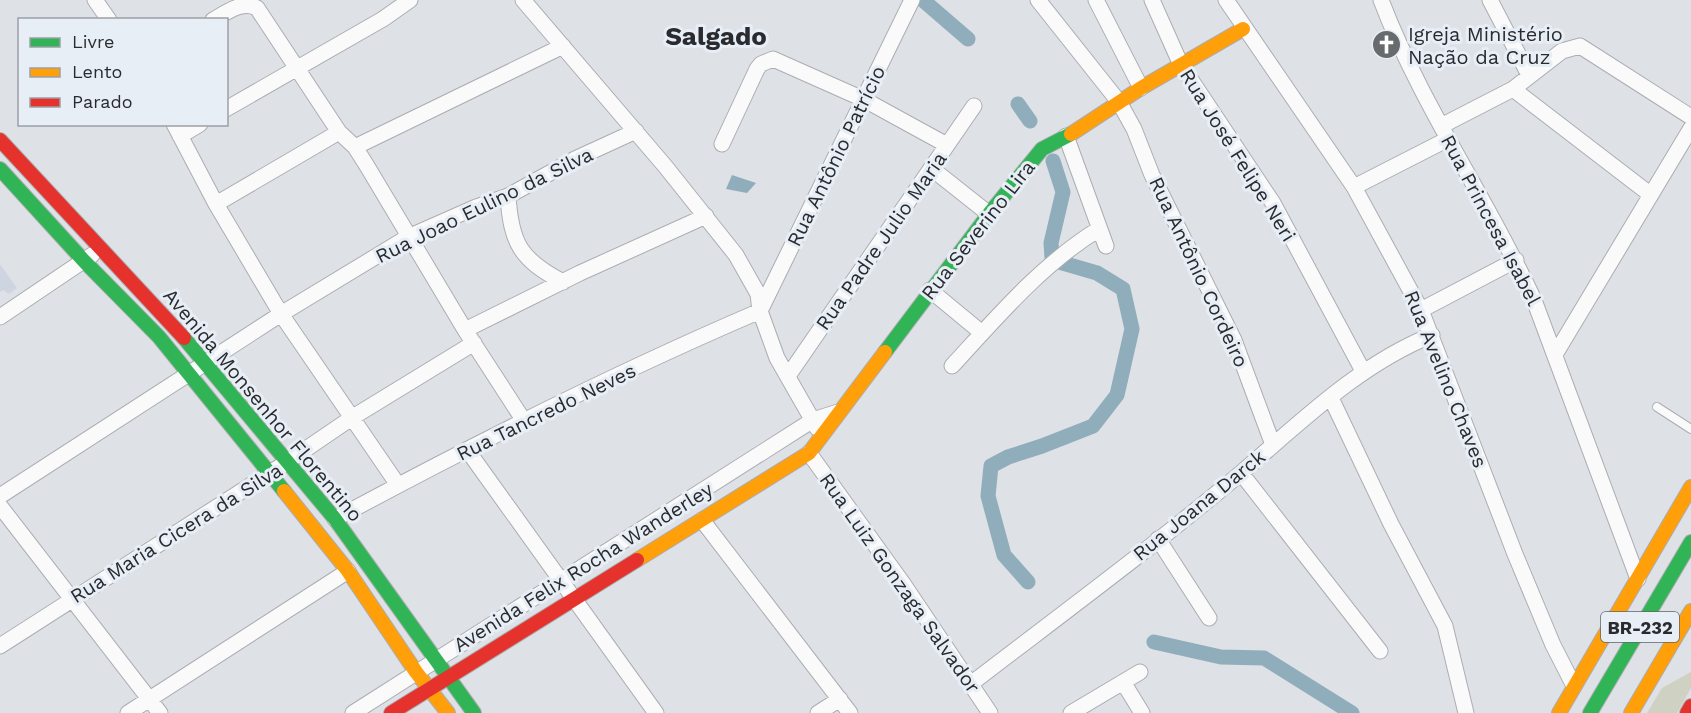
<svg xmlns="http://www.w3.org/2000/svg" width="1691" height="713" viewBox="0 0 1691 713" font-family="'Work Sans',sans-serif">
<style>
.built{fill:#cfd5e0}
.green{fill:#cfd2c2}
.water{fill:#90adbb}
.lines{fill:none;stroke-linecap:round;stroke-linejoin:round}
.canal{stroke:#90adbb;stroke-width:15}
.lane-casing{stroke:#abadb1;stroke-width:10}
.street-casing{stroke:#abadb1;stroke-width:17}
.fast-casing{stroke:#abadb1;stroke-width:16}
.slow-casing{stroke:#abadb1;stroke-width:16}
.jam-casing{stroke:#abadb1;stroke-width:16}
.lane{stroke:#fafafb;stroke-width:8}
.street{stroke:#fafafb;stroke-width:15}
.fast{stroke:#30b455;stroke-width:14}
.slow{stroke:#ff9f0a;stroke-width:14}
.jam{stroke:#e5322d;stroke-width:14}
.labels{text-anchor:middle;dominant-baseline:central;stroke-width:6;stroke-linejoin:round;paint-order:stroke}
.shield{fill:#e8eef6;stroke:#62666a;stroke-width:1.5}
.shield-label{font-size:18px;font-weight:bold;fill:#292b2e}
.poi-label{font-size:20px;fill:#292b2e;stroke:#e8eef6;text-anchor:start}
.street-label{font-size:20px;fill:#292b2e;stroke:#e8eef6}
.district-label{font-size:26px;font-weight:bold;fill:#292b2e;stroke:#e8eef6}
</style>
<rect width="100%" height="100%" fill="#dee1e6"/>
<path class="built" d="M0,264L17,288L9,294L3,290L0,292Z"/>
<path class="green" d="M1691,672V688L1677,713H1647L1662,688Z"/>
<path class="water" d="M732,175L756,183L747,193L726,189Z"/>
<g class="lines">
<path class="canal" d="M924,1L968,39
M1018,104L1030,121
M1052,258L1051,243L1063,192L1053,161
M1028,582L1004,555L988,496L991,466L1008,457L1042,446L1093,426L1117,395L1132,329L1123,289L1097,273L1059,262
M1154,642L1221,657L1264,658L1352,713"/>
<defs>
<path id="lane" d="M1657,407L1691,429"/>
<path id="street" d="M95,0L109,20
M523,0L665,166L736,255L758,294L760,311L777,358L817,428
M1038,0L1119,102L1134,129L1152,175L1234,340L1273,445
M1096,0L1141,88
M1152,0L1181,65L1273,203L1363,371
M1226,0L1354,187L1421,310L1515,554L1553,645L1574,686
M1381,0C1421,105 1487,198 1534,300L1638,579
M1490,0L1529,75
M213,20C227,12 243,0 257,8L339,132L355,147L367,166L465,330L524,421
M1513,89L1651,195
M226,109L383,19L410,0
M174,124L216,204L281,314L398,485
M1441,126L1513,89L1562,51L1580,46L1691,117
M180,136L200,124
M1066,136L1106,246
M722,144L757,69L761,64L773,59L863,99L947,145
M355,147L563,46
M931,168L989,214
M1354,187L1448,139
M508,196C511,244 521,260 563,282
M216,204L339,132
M930,290L982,333
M1421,310L1516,260
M0,317L92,255
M465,330L580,273L706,216
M1556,353L1691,128
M952,366C997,317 1042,264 1099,229
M788,376L974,106
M1331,398L1391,524L1445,626L1466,713
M468,451L656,713
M809,453L904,585L990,713
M1241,473L1380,651
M0,496L281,314L408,237L476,207L508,196L575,159L636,131
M0,506L160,713
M335,519C474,444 615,373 760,311L912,0
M702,520L850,713
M1158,539L1209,618
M0,646L287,462L353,417L474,343
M1123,682L1142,713
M972,683C1062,614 1154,546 1241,473C1301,422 1358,365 1432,335
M128,713L348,571
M353,713L813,420L838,412
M818,713L840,699
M1071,713L1140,672"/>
<path id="fast" d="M0,169L84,261L159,337L284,491
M184,338L335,519L474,713
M885,352L989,214L1042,149L1071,134
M1590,713L1691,542"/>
<path id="slow" d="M1071,134L1141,88L1243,29
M284,491L348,571L416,672L448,713
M637,560L809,453L885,352
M1559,713L1691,487
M1631,713L1691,611"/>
<path id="jam" d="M0,140L184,338
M391,713L637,560
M1687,713L1691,706"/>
</defs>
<use href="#lane" class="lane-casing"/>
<use href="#street" class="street-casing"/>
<use href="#fast" class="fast-casing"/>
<use href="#slow" class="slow-casing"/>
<use href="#jam" class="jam-casing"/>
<use href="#lane" class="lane"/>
<use href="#street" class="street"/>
<use href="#fast" class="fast"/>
<use href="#slow" class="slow"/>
<use href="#jam" class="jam"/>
</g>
<defs>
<symbol id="church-disc" viewBox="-11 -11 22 22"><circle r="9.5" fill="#686b6e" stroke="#e8eef6"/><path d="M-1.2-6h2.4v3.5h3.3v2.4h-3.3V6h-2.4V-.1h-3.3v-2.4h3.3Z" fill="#fff"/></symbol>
</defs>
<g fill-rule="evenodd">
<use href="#church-disc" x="1370" y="28" width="33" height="33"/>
</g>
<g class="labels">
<rect class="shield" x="1601" y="612" width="78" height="30" rx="4.5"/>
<g class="shield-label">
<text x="1640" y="627">BR-232</text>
</g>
<g class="poi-label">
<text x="1408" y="34">Igreja Ministério<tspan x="1408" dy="23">Nação da Cruz</tspan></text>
</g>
<g class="street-label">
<text transform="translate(1238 155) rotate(58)">Rua José Felipe Neri</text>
<text transform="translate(836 156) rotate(-64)">Rua Antônio Patrício</text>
<text transform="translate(484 205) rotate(-26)">Rua Joao Eulino da Silva</text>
<text transform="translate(1491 220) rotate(62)">Rua Princesa Isabel</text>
<text transform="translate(978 230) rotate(-52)">Rua Severino Lira</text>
<text transform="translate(881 241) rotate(-55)">Rua Padre Julio Maria</text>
<text transform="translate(1199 272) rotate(65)">Rua Antônio Cordeiro</text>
<text transform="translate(1446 379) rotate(68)">Rua Avelino Chaves</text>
<text transform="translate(263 405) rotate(50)">Avenida Monsenhor Florentino</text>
<text transform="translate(546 412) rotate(-26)">Rua Tancredo Neves</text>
<text transform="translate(1199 505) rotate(-39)">Rua Joana Darck</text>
<text transform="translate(176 533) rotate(-32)">Rua Maria Cicera da Silva</text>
<text transform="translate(583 567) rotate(-32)">Avenida Felix Rocha Wanderley</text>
<text transform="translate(900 583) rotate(55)">Rua Luiz Gonzaga Salvador</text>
</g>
<g class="district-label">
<text x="716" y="36">Salgado</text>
</g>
</g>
<rect x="18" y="18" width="210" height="108" fill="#e8eef6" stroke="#9ca0a6" stroke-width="1.5"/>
<rect x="30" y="38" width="30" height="9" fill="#30b455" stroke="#9ca0a6" stroke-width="1.5"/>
<text x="72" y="48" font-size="18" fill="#292b2e">Livre</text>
<rect x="30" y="68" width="30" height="9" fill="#ff9f0a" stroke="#9ca0a6" stroke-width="1.5"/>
<text x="72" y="78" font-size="18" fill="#292b2e">Lento</text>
<rect x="30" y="98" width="30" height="9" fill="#e5322d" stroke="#9ca0a6" stroke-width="1.5"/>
<text x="72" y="108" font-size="18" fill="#292b2e">Parado</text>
</svg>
